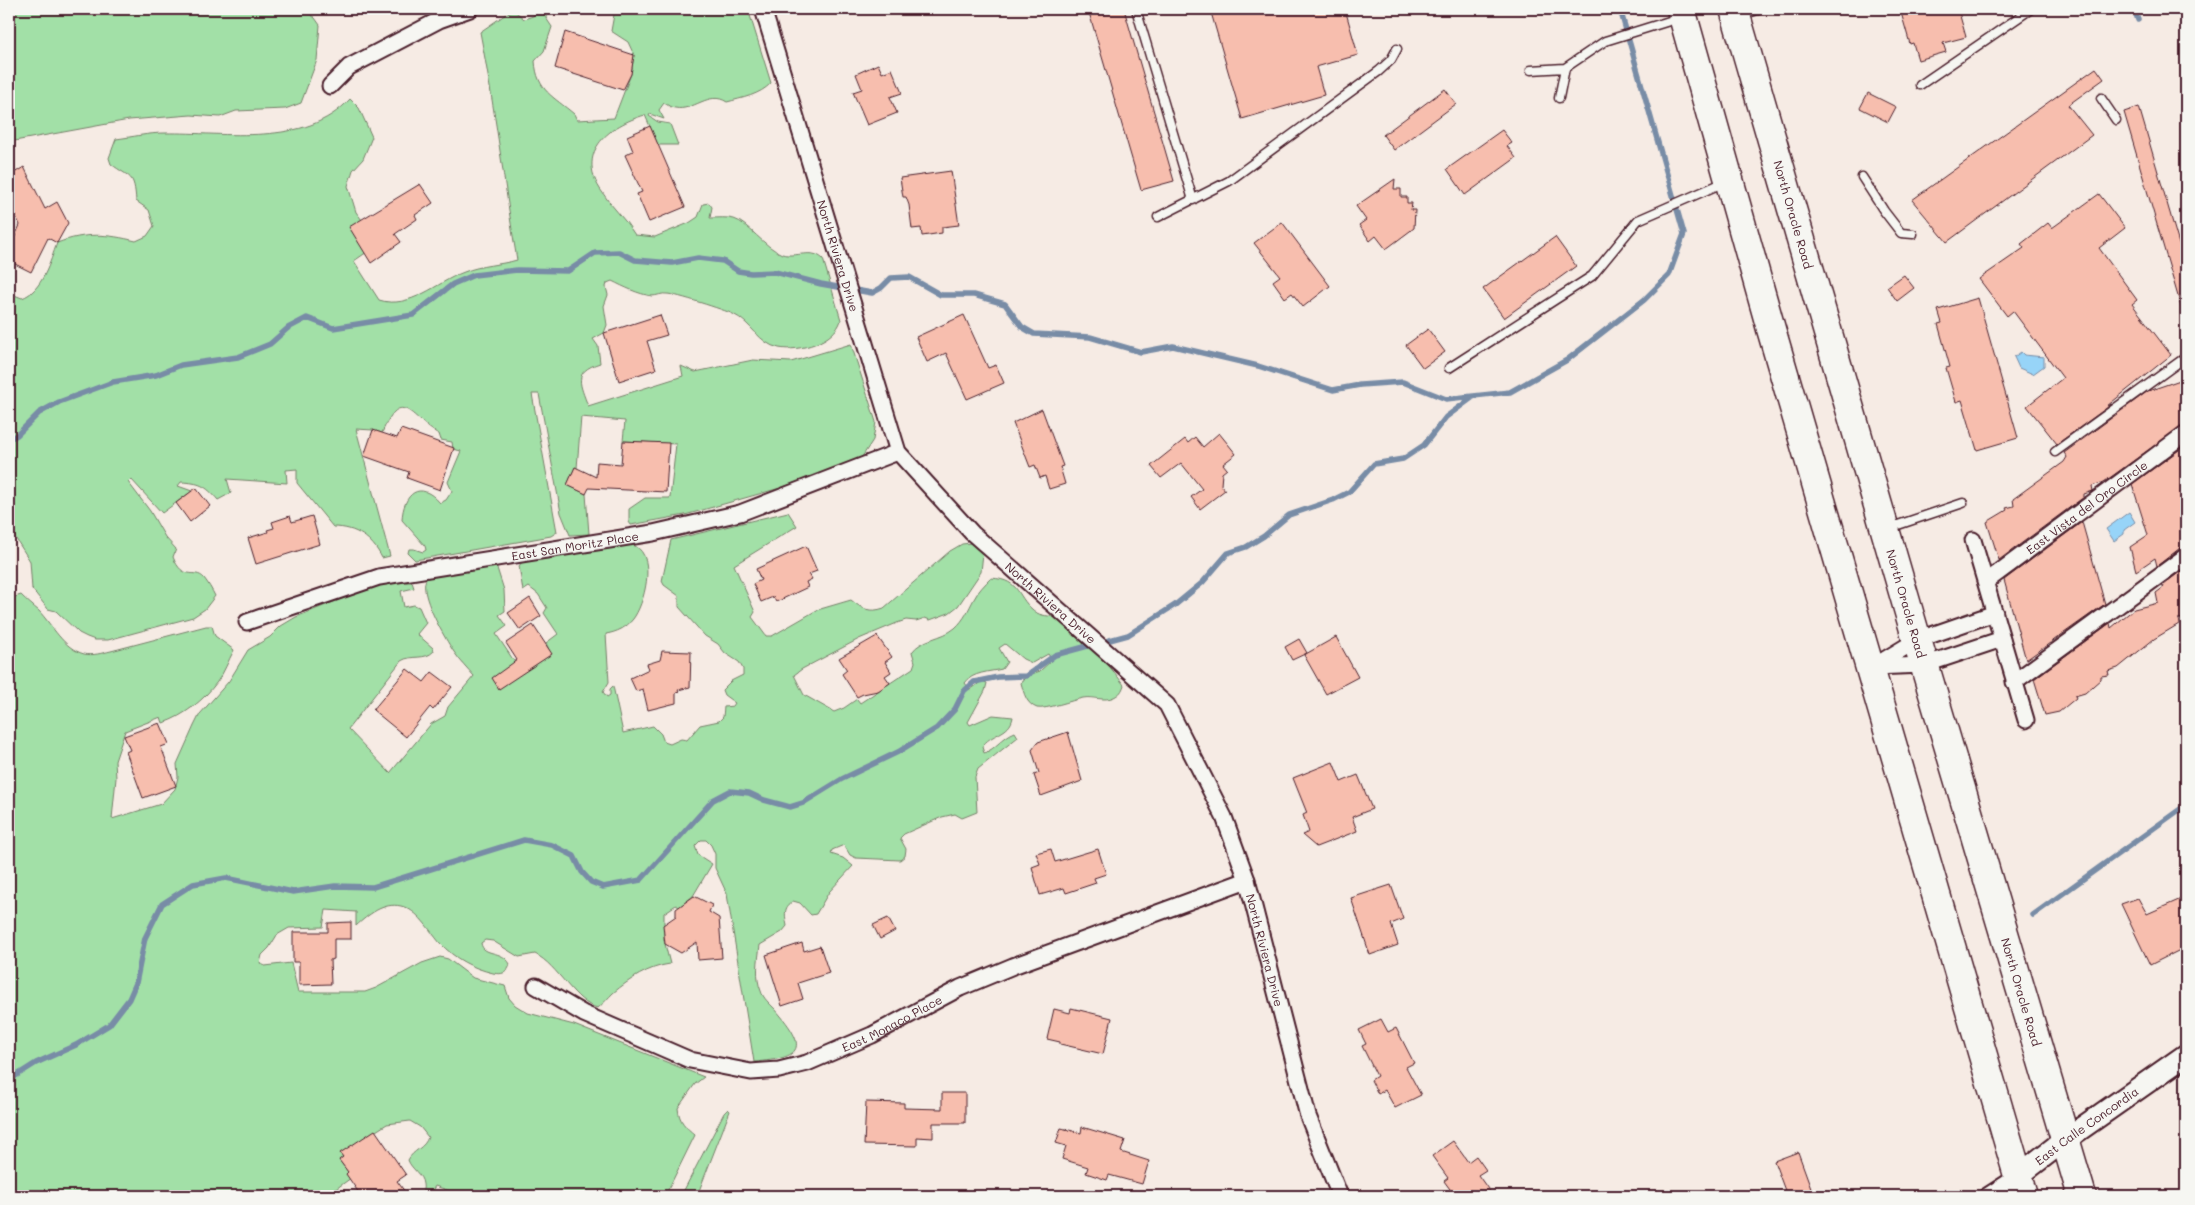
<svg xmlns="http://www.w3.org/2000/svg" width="2195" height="1205" viewBox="0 0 2195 1205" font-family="Mali,sans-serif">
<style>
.green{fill:#a2e0a7;stroke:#768069}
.water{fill:#97d4f8;stroke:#788ca6}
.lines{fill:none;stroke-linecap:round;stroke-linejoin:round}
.stream{stroke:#788ca6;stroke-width:5.5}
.building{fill:#f7beae;stroke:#4a1f2b}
.lane-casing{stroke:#4a1f2b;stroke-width:11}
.street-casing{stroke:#4a1f2b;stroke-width:19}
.secondary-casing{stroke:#4a1f2b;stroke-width:25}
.highway-casing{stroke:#4a1f2b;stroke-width:31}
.lane{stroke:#f6f6f2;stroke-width:8}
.street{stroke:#f6f6f2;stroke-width:15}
.secondary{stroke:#f6f6f2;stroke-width:21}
.highway{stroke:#f6f6f2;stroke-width:28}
.labels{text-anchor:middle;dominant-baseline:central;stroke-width:5;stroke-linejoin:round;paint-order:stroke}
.street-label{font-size:12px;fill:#4a1f2b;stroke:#f6f6f2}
</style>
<rect width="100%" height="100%" fill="#f6ebe4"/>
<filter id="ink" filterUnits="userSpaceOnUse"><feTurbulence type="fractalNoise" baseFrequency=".02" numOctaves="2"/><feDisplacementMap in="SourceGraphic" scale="10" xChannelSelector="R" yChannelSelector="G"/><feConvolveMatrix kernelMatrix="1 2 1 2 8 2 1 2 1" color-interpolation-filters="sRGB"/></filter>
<g filter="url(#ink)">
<path class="green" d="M9,9H304L315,18L320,25L317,60L301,103L285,109L236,111L220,117L191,115L129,120L9,142Z
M538,9H547L546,18L552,27L544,51L535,61C537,91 553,96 574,114L577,120L614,118L631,74L634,55L628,42L611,31L615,9H748L771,83C760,95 742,98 727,102C709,90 693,112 675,108C671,108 668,105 664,103L659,110L664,119L650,114L649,116L658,122L670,124L678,145H658L645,115C610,125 576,151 600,189C610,206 625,218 635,235L655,237L689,223L698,217L703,204L709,203L712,207L710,218C718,218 727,217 734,219C748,223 764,247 782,254C796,258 812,248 823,259L841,320C835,342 799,352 779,348C759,344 751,322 733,314C725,310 675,294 667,294C662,293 657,296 652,296C638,294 624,287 612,281L607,283L606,287L608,295L604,306L607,325L604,333L593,339L598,346L600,363C572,372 580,384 588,406L683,376L681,366L695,372L753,360L791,362L851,344L876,422L873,440L862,457L847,465L780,488L685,515L631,525L629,522V509L645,498H670L676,444L623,441L625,421L581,417L577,468L575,467L567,485L586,494L589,534L570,535L561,513L539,394H532L557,532L551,536L415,560L408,553L409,549H414L423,552L426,550L425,546L402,520C403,494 420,479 440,503L446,500L452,491L448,482L461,451L453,449L452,442L441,440L439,434C412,421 402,384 382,433L373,430L356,429L390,556L382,558C372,538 356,527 333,527L297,483V469L286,470L287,483L227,479L231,493L218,500C205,485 200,483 181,482L178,486L192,491L162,513L131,479L128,482L150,511L165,537L176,549L173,557C183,582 195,568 204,578C208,583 212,590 215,596L205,609L193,617L108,640H95L87,637L79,633L56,611L48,609L32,589L30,561L9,528V293L22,298C42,291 50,262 57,243C86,232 107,234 136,241L147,236L154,226L149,210L136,201C134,173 131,179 111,164L109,158L116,139C132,137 149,133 165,133C225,132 306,148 350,99L359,108L372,137L363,159L353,170L348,186L356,212L362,220L367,252L354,261L379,300C410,310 437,282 464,272C481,265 500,265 517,260C504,184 495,108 480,32L509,12L515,11L524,19L533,16Z
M788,512L797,526L734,565L755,612L752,617L766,636H772L817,610L851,600C862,609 870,613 884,608L950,551L962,544L971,543L983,553L981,572L958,606L949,613L930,620L925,618L916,621L906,620L897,623L859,639L802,669L794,675L804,695L834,712L844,708L857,699L860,703L913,668L915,662L912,652C922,638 942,639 955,628C965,619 968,610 974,599C978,591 985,584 991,578C1023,580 1015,598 1037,613C1044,617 1053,615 1059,619C1082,635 1108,663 1124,685C1122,691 1120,694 1114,697C1104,702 1094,696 1083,698C1073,700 1045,710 1037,708C1026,704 1024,693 1021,683L1026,676L1040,671L1052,660L1048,654L1032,663L1023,659L1005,644L999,648L1007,662L1002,669C990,672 972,672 965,683L970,690L982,681L987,683L985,691L968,722L970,725L993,715L1013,717C1010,735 990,733 982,747L984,753C996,749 1002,737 1015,732L1018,737L978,769L975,777L977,812L962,818L955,814L942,817L904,834L900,838L906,849L905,856L900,860L856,858L850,855L844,845L832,850L831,854L843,858L853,866L829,892L816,914L811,915L800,903L793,901C783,908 785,915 787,926L782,932L760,945C758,961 755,977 761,991C763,998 770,1004 775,1009C809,1048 803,1058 754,1062L727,894L715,868V854L711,845L706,840H701L695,846L698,855L712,864L693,896L679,907L676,905L664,913V940L670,964C648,967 630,979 613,993C608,998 604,1003 598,1008C575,1004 558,965 535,954L519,957L493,941L485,940L481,943C483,957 502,949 510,964C508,973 502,975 493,973C472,968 455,959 440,943C429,930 418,910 401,906C383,902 368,915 356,926V912L326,910L323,927L289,928L277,935L269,948L262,955L260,963L265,966L291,963L298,992H365L376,988L422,963L440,957L448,959L473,978L505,986L509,998L515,1005L528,1013L574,1025L704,1077L695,1084L678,1108C679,1122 686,1127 695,1135L665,1196H455L456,1193L435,1186L430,1195L422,1196C422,1193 424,1188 423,1184C422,1174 411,1169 408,1160C413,1150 425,1148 428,1137L420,1127L410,1121L387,1124L341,1153L343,1157L339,1160L348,1172L346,1174L351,1178L333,1191L336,1196H9V599L21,595C27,601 33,606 39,611C53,626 63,648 84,654C93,656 102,653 111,651L206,626H212L215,636L234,650C228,661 224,673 217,682C204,700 184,716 163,723L161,717L125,731L115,761L116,778L112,819L161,804L175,789L178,777L177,764L194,726L200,714L229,681L248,650L270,637L281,626L296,617L371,587L390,582H412L414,588L401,591L404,607L414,605L419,607L426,623L417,634L433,648L434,651C425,661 412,654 401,661L348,729L390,773L431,724L445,716L448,707L474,676C468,669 460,661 454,652C446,640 416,590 427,578L496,565L504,590L505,611L499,615L507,626L496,634L522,673L551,654L546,643L558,634L544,613L547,608L538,594L529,587L523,591L519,566L522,562L619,546C624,546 631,544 635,546C657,557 644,605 633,619C626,628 617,632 606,634L609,682L603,692L607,697L610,695V689L613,686L623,733L653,726L661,734L664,742L670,744L681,739L687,740L700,725L719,721L723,717L724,707L733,706L735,703L724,695L722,690L731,681L743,675V669L739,662L725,653L718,644L705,636L679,607V596L664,585L662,581L671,540Z
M728,1109L730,1111L697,1196H681L724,1113Z"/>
<path class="water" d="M2021,352L2024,355L2044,357V366L2033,374L2019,368L2014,357Z
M2129,512L2135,522L2124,530V534L2114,541L2106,529Z"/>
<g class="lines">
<path class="stream" d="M2134,9L2138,20
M9,439L17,435L39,413L59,402L113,382L156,375L181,365L238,357L270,344L288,328L307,318L333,328L413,315L453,284L474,275L517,270L568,271L595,253L619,252L635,260L672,263L698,258L723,261L738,271L751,273L775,272L821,284L872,293L881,288L891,278L909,277L941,295H974L1005,304L1022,327L1034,334L1090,337L1141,352L1173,346L1258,366L1333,390L1360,385L1403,382L1446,399L1510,392L1567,360L1644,300L1669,275L1684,234L1620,9
M2033,915L2186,805
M9,1086L14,1077L36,1063L76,1045L109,1025L129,999L136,983L145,938L162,904L193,884L226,878L293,892L335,886L373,887L524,840L552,845L574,856L582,872L591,882L603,887L641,880L713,800L730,791L749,793L764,800L790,807L803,803L842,779L898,752L937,728L955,709L964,691L974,682L998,677L1026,676L1055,655L1128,635L1175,605L1203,582L1228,553L1246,547L1264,536L1289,515L1333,500L1349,492L1374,464L1403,459L1424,445L1446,417L1473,397"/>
</g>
<path class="building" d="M1088,9H1124L1174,181L1141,190Z
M1210,9H1345L1358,55L1316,67L1324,95L1242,119Z
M1900,9H1958L1966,37L1943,43L1946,52L1918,60L1913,43L1910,44Z
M565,32L634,55L631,74L623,90L555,68Z
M878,64L882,73L892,69L902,93L890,97L897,113L867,125L853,92L862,89L856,74Z
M2096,68L2104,79L2068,105L2092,135L1947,242L1912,200Z
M1445,89L1456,104L1394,150L1383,135Z
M1868,93L1896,107L1888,122L1860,108Z
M2139,107L2186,268V310H2182L2124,112Z
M650,126L685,207L649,222L637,194L642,192L625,155L633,151L627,136Z
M1502,130L1512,143L1507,146L1516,158L1465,195L1447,169Z
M24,167L45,209L57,202L68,223L57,243L48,238L31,272L9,261V250L20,225L9,201V176Z
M951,171L959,225L942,227V233L922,236L921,228L912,229L909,205L906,197H903L900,178Z
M1395,179L1394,189H1401V197H1407V203H1412L1411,210H1415L1414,228L1386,249L1376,236L1370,241L1359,225L1366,220L1356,206Z
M420,184L433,203L415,215L417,219L395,234L401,242L371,263L349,227Z
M2099,194L2125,228L2099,248L2137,300L2132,304L2171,355L2107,406L2112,404L2057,444L2027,406L2063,378L2013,311L2007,316L1979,279L2024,248L2021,244L2048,223L2052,228Z
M1282,222L1330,286L1303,307L1292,293L1285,298L1273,281L1280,276L1254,243Z
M1555,237L1576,266L1504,318L1483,289Z
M1904,275L1914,288L1897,301L1887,287Z
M1978,298L2018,438L1977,450L1962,400L1956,402L1946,368L1950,367L1938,324L1942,323L1938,310Z
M660,315L667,335L647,341L656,369L619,381L604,333Z
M964,315L988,368L996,365L1004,383L967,399L946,353L927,362L916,337Z
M1428,329L1445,352L1423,368L1406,345Z
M2186,378V423L2104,482L2092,486L2093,491L2084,494V497L1999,560L1987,522L2007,510L2006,508L2014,506L2013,499L2064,462L2067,457L2064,453L2148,391Z
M1042,409L1063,466L1060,467L1065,484L1049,489L1045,476L1040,478L1035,465L1030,467L1013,423Z
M401,429L454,448L440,490L407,478L409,472L364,456L373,430L397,438Z
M1219,433L1236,454L1223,464L1227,469L1222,473L1221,485L1225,490L1200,509L1191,497L1202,489L1181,463L1161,478L1151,466L1185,439L1188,443L1195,437L1203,447Z
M623,441L669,443L666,492L589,488L586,494L567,485L575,467L596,477L597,462L621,464Z
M2186,445V547L2180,548L2157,566L2155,558L2136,571L2130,547L2148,535L2132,484Z
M196,488L210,506L190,522L176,503Z
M290,516L292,522L312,516L320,544L256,564L248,538L268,532L267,530L274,528L272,522Z
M2082,522L2105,604L2026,660L2004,580Z
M806,546L817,571L809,574L812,579L806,582L808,587L776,602L773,597L761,602L753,584L761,580L756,569Z
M2186,567V618L2178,619L2179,624L2154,639L2118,668L2108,671L2109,675L2101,676V679L2085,693L2075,696L2076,698L2059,712L2045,715L2034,679L2110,623L2111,628L2134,609L2158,603L2156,593L2164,587L2163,585Z
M530,598L541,616L520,630L508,613Z
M533,625L552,654L499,689L492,678L517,660L506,643Z
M877,636L892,657L885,662L891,672L885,676L890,683L878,691L863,694L857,697L842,674L847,670L839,658Z
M1336,637L1358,677L1326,694L1304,655Z
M1299,639L1307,653L1292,660L1285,647Z
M662,651L691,652L690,687L678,690L679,692L676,693V703L648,710L643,689L636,691L630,678L649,669L647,664L660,660Z
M407,669L424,682L432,672L452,687L433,710L430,707L406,737L373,710Z
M160,723L169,744L161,747L176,786L143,798L126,752L130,750L124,736Z
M1068,732L1082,781L1041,796L1034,775L1039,773L1032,750L1038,742Z
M1333,762L1341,782L1358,775L1372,809L1352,817L1357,831L1316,847L1302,835L1309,832L1303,815L1307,813L1293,778Z
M1051,849L1055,862L1098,849L1106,874L1094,878L1096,883L1066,893L1064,888L1040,895L1032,867L1040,864L1036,853Z
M1391,885L1403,919L1391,924L1398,945L1370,955L1351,898Z
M694,896L712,905L709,912L719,918L722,958L698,960L697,942L681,953L665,944L663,925L676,916V909Z
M2138,898L2147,914L2181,899L2186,912V947L2150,965L2121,904Z
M888,918L895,931L880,939L873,925Z
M351,922V939H334V959L330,960L331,984L299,985V962H293V932H328V923Z
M802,943L804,951L820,946L829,973L798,983L803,999L782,1006L766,955Z
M1071,1008L1112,1018L1103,1054L1060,1044V1042L1047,1039L1054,1009L1070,1013Z
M1381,1019L1388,1032L1396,1028L1414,1063L1406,1067L1421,1095L1395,1108L1385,1090L1378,1094L1371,1080L1377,1076L1362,1046L1366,1044L1359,1030Z
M942,1093H965V1123H933V1138L917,1137V1146L864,1145L866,1102L904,1103V1108L942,1109Z
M1082,1127L1125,1140L1121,1152L1149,1161L1142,1184L1109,1175L1107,1180L1086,1173L1088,1167L1062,1159L1066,1146L1056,1143L1061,1128L1081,1133Z
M375,1130L406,1175L397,1181L408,1196H361L346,1174L348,1172L339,1160L343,1157L340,1153Z
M1453,1141L1468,1162L1476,1156L1486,1170L1478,1175L1493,1196H1455L1444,1181L1448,1178L1432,1156Z
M1798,1152L1814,1196H1787L1774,1161Z"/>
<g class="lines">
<defs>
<path id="lane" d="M1136,9L1193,200
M1741,15L1761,9
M1531,70L1565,68L1605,41L1679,18
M1920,85L2031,9
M1559,98L1565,68
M2101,98L2116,120
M1862,177L1884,211L1901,233L1913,234
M1158,217L1229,181L1379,71L1391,60L1397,49
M1449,368L1592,276L1638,220L1725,182
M2055,452L2186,357
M1889,528L1963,503"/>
<g id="street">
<path id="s1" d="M763,9L898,452L972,533L1167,705L1224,817L1247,880L1308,1116L1340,1196"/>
<path d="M330,86L349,67L439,20L470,9"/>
<path d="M1973,540L2026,720"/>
<path id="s2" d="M1987,581L2186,433"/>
<path id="s3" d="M247,622L379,577L653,533L740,513L898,452"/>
<path d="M1873,667L1924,665L2002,639"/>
<path d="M1871,668L1917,640L1995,613"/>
<path d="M2014,682L2186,556"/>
<path id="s4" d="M536,986L584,1014L690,1060L751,1072L779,1070L807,1063L872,1035L960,988L1013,966L1247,880"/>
<path d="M1987,1196L2018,1176"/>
</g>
<g id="secondary">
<path id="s5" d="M2018,1176L2066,1139L2186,1055"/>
</g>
<g id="highway">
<path d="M1681,9L1771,329L2024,1196"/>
<path id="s6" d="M1734,9L1917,640L2082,1196"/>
</g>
</defs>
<use href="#lane" class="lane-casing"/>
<use href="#street" class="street-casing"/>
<use href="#secondary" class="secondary-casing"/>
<use href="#highway" class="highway-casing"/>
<use href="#lane" class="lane"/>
<use href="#street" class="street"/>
<use href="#secondary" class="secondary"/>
<use href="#highway" class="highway"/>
</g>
</g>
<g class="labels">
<g class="street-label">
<text stroke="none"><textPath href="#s6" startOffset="214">North Oracle Road</textPath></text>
<text stroke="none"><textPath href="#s1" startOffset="258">North Riviera Drive</textPath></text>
<text stroke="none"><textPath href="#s2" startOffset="124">East Vista del Oro Circle</textPath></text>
<text stroke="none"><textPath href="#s3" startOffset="338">East San Moritz Place</textPath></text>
<text stroke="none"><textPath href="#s1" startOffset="678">North Riviera Drive</textPath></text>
<text stroke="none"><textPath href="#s6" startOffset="619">North Oracle Road</textPath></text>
<text stroke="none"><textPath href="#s1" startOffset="1098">North Riviera Drive</textPath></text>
<text stroke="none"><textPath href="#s6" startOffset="1024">North Oracle Road</textPath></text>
<text stroke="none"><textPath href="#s4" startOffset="384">East Monaco Place</textPath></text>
<text stroke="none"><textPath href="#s5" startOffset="85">East Calle Concordia</textPath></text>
</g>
</g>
<rect width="2195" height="1205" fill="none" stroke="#f6f6f2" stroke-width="30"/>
<rect x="15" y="15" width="2165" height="1175" fill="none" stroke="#4a1f2b" stroke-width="2" filter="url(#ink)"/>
</svg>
